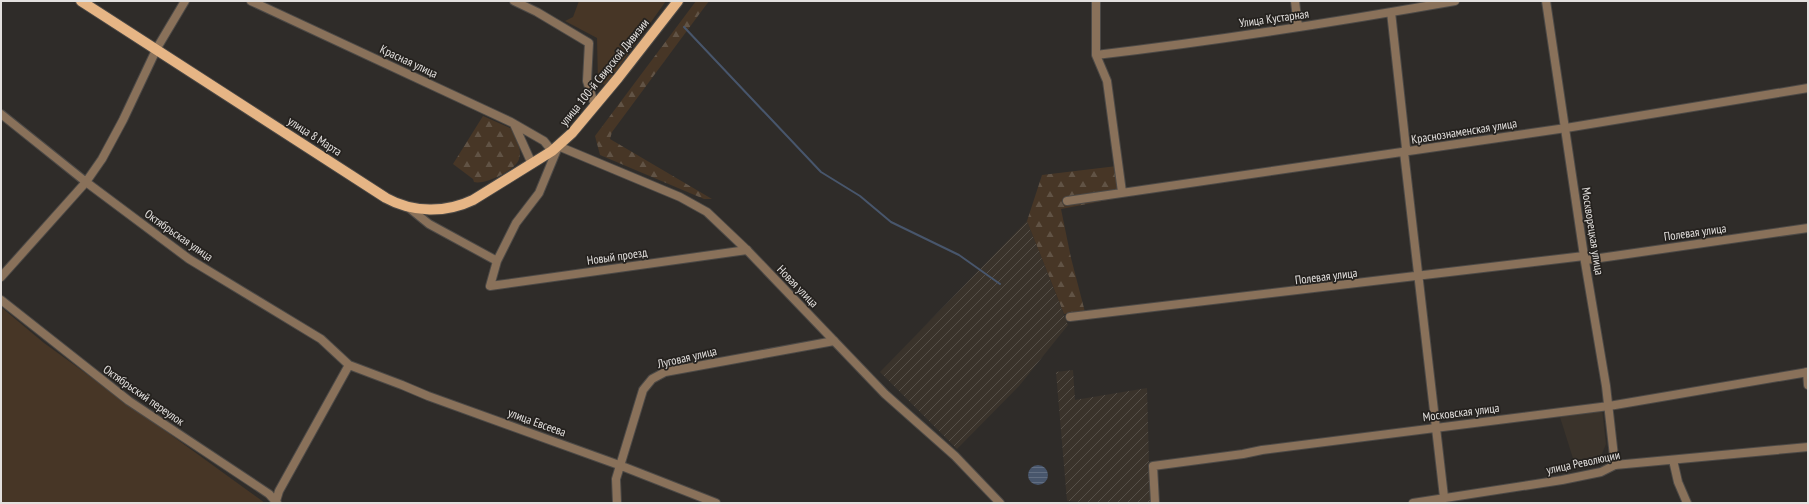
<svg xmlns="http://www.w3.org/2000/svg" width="1809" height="504" viewBox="0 0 1809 504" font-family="'PT Sans Narrow',sans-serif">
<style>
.built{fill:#3a332b}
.industrial{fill:url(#industrial-furrows)}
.grass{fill:#473626}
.forest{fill:url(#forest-firs)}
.water{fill:url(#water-rules)}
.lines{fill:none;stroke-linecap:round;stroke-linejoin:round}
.stream{stroke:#48566c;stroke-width:2}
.minor-casing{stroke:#4c4946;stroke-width:10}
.tertiary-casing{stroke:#4c4946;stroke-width:10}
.primary-casing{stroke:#4c4946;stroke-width:12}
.minor{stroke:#89715a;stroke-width:8}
.tertiary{stroke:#89715a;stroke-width:8}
.primary{stroke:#e6b585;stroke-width:10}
.labels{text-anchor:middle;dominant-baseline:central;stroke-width:3.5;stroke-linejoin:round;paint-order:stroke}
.street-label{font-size:12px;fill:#e3e0de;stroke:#25221f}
</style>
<defs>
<pattern id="industrial-furrows" width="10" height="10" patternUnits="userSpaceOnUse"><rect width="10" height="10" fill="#3a332b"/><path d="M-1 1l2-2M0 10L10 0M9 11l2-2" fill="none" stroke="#565049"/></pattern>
<pattern id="forest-firs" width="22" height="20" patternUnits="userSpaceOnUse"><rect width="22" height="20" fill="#473626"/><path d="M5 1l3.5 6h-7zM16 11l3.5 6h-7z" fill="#615345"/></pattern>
<pattern id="water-rules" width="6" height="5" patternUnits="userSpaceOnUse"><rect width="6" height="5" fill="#48566c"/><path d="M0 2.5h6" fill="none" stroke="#626e81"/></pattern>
</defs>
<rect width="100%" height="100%" fill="#2f2c29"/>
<path class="built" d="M1602,409L1606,444L1601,456L1597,464L1586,467L1576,468L1559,414Z"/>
<path class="industrial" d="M1027,221L1068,325L1019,386L957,449L880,372Z
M1073,370L1075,400L1147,388L1150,503H1096L1067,501L1056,372Z"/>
<path class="grass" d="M579,1H666L606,85L598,83L597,38L565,21L573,17Z
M1,307L44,343L265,503H1Z"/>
<path class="forest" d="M696,1H709L612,132L610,139L712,199H704L600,155L595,136Z
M483,116L512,129C517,139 522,148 519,159C516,170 485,185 474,182L473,179L453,164Z
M1117,166L1118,198L1061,209L1071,258L1085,312L1064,314L1027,221L1042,175Z"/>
<path class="water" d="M1028 475a10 10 0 1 1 20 0a10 10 0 1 1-20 0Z"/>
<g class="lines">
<path class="stream" d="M660,1H661
M684,27L821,172L860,196L891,222L959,255L1000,284"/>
<defs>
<path id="minor" d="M251,1L511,122L544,141L552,151
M514,1L537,12L589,43L587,81L595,106
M1096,1V55L1107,81L1122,192
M1295,1L1298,27
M1391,12L1406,148L1404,152L1444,497
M1096,55C1216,41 1336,22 1455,1
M1,114L86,182L189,259L321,339L349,365L402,385L428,396L619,465L716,503
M514,124L532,164
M558,147L539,193L516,223L497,261L490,286L747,250
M1067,201L1566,128L1808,88
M408,207L429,224L497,261
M1586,260L1808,228
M1,277L86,182L102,159L123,120L157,48L185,1
M1,300L129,401L269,494L277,503
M1070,317L1584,256
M1807,372L1808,385
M1673,460L1678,482L1687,503
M1615,465L1808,447
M276,501L279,491L349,365
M617,503L616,479L643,390L652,379L665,372L834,341
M1155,503L1153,466L1243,454L1262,450L1609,406"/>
<path id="tertiary" d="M558,146L680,197L707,212L747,250L885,394L955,456L1000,503
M1609,406L1808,372
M1413,503L1562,480L1601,472L1615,465L1606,386L1584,256L1546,1"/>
<path id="primary" d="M81,1L386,198C413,213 446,213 473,200L552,151L572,133L618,78L678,1"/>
</defs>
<use href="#minor" class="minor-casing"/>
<use href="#tertiary" class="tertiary-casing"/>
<use href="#primary" class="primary-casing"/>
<use href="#minor" class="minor"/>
<use href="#tertiary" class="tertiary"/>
<use href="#primary" class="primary"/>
</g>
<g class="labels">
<g class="street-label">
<text transform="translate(1274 18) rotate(-8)">Улица Кустарная</text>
<text transform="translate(409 61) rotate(25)">Красная улица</text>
<text transform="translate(604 72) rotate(-51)">улица 100-й Свирской Дивизии</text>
<text transform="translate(1464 131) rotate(-9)">Краснознаменская улица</text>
<text transform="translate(315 136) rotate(33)">улица 8 Марта</text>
<text transform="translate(1593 231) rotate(81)">Москворецкая улица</text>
<text transform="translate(1695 232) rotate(-8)">Полевая улица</text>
<text transform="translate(179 235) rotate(35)">Октябрьская улица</text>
<text transform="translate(617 256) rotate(-8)">Новый проезд</text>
<text transform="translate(1326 276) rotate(-7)">Полевая улица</text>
<text transform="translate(798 286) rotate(46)">Новая улица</text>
<text transform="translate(687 357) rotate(-13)">Луговая улица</text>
<text transform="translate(144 395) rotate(35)">Октябрьский переулок</text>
<text transform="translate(1461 412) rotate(-7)">Московская улица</text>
<text transform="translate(537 422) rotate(20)">улица Евсеева</text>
<text transform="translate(1583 462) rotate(-12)">улица Революции</text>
</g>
</g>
<rect width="1809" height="504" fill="none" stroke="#e3e0de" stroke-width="4"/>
</svg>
